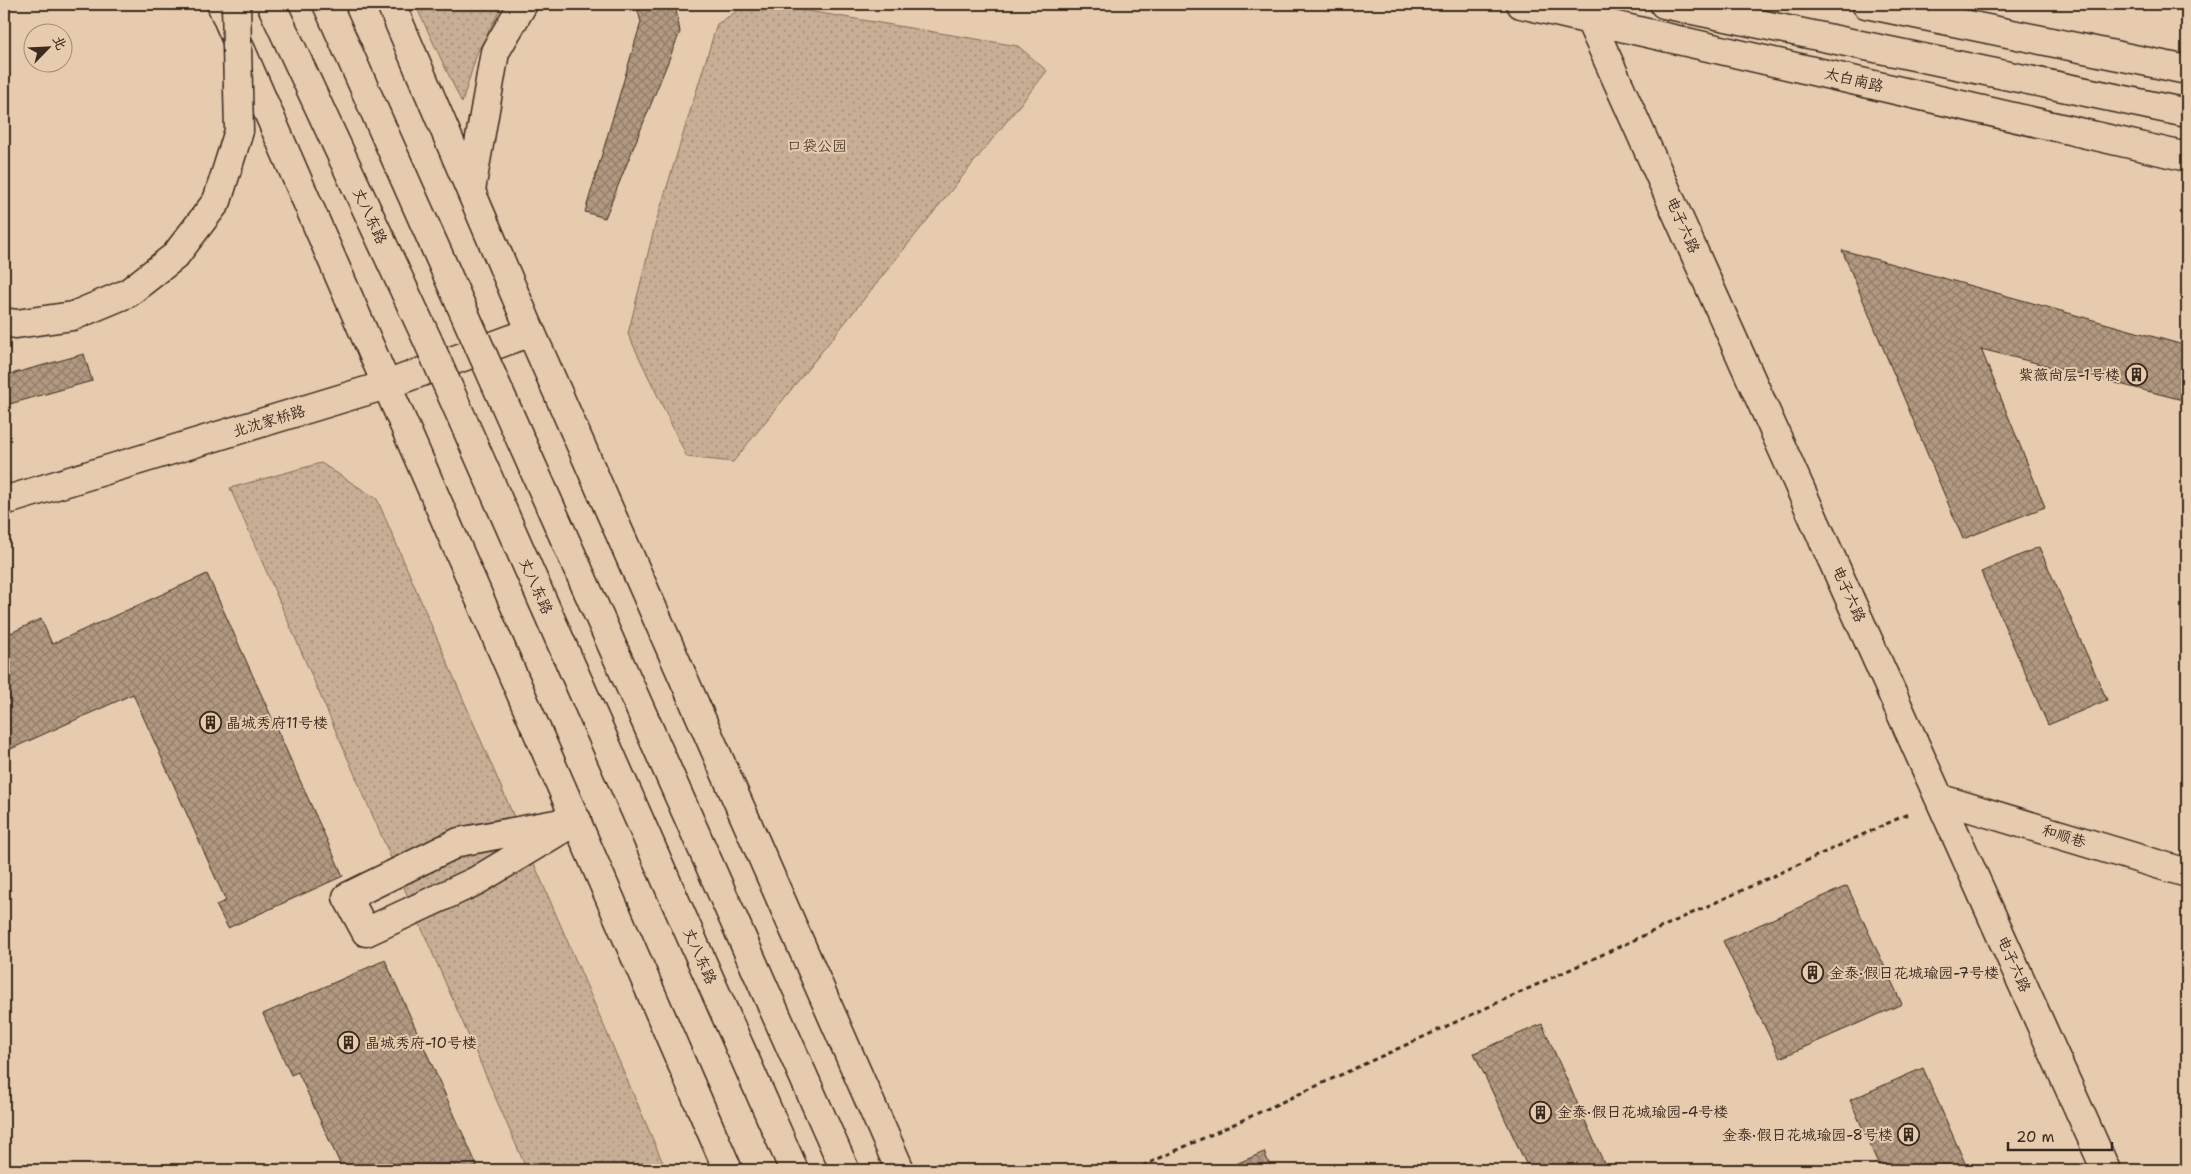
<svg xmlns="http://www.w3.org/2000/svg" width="2191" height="1174" viewBox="0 0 2191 1174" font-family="'Shantell Sans','LXGW WenKai TC',sans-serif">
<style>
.grass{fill:url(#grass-dots);stroke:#816c59}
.building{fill:url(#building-cross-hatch);stroke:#3b2a1e}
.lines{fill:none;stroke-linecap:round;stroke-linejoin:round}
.minor-casing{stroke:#3b2a1e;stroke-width:31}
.major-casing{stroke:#3b2a1e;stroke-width:31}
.path{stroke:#3b2a1e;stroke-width:3;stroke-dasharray:5 4;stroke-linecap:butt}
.minor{stroke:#e6cbae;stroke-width:28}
.major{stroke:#e6cbae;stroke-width:28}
.major-bridge-casing{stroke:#3b2a1e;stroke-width:31;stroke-linecap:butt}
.major-bridge{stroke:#e6cbae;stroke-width:28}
.labels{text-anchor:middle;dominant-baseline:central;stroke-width:4;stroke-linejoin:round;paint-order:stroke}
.street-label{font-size:15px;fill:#3b2a1e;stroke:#e6cbae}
.park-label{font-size:15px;fill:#503e30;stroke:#e6cbae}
.poi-label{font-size:15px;fill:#3b2a1e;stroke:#e6cbae;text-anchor:start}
</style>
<defs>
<pattern id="grass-dots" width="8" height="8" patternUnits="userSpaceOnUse" patternTransform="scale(1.25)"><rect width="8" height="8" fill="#c7ae94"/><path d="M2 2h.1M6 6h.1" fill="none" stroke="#a38e78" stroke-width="1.8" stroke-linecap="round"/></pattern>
<pattern id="building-cross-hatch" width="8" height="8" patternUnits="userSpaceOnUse" patternTransform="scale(1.25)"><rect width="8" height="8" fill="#b29981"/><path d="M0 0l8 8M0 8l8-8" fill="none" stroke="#927d69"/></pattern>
</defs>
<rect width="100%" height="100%" fill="#e6cbae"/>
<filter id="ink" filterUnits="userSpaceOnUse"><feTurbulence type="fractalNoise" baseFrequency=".02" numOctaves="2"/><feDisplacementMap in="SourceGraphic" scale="10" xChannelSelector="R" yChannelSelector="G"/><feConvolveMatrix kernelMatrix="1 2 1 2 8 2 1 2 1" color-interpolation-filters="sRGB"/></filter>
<g filter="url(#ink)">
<path class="grass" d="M415,4H503L477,53L462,103Z
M748,4H766L1018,46L1047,71L733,462L687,457L628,334L654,229L717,24Z
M321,463L377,499L666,1170H527L230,488Z"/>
<path class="building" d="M636,4H675L680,32L605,218L585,212L641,22Z
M1842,250L2187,346V401L1981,349L2045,507L1963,539Z
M84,354L92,381L6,405L4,396V376Z
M2039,547L2107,700L2048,725L1981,572Z
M207,574L343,876L228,928L216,905L226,901L133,694L4,752V636L41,619L52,644Z
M1847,886L1902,1004L1780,1058L1723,941Z
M385,960L479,1170H343L298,1072L291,1075L263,1014Z
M1542,1024L1607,1170H1529L1474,1053Z
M1923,1068L1968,1170H1881L1850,1100Z
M1264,1152L1272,1170H1222Z"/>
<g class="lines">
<defs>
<path id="minor" d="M1589,18L2106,1170
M4,501L386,385L531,332
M1941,799L2187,873
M577,820L476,881L366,932L347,897L459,842Z"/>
<path id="major" d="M221,4L728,1170
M391,4L531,332L900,1170
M1521,4L2187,157
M1664,4L2187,113
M1866,4L2187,70
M471,190L495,52L523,4"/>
</defs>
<use href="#minor" class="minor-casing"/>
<use href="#major" class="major-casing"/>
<path class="path" d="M1134,1170L1910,813"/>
<use href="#minor" class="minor"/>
<use href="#major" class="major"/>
<defs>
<path id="major-bridge" d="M271,4L427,339L794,1170
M327,4L845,1170
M4,322L16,324L73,316L128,293L175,256L217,201L239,131L236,4"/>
</defs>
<use href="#major-bridge" class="major-bridge-casing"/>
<use href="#major-bridge" class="major-bridge"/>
</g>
</g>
<defs>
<symbol id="building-ring" viewBox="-11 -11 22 22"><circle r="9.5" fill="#e6cbae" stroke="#3b2a1e" stroke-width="1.5"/><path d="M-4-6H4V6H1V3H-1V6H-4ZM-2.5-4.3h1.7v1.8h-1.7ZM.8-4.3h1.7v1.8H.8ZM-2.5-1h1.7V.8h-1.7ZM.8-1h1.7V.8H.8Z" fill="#3b2a1e"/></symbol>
</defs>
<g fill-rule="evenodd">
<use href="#building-ring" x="2124" y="362" width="25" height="25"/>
<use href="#building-ring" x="198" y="710" width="25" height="25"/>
<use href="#building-ring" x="1800" y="960" width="25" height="25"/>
<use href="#building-ring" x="336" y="1030" width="25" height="25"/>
<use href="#building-ring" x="1528" y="1100" width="25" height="25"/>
<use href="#building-ring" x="1896" y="1122" width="25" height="25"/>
</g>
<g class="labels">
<g class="street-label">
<text transform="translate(1854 80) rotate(13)">太白南路</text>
<text transform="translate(370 216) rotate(65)">丈八东路</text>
<text transform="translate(1683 225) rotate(66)">电子六路</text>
<text transform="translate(269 421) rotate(-17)">北沈家桥路</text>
<text transform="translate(536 586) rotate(66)">丈八东路</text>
<text transform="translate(1849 594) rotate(66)">电子六路</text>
<text transform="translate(2064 836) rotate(17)">和顺巷</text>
<text transform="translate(700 956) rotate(66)">丈八东路</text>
<text transform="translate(2014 964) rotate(66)">电子六路</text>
</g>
<g class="park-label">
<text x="817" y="146">口袋公园</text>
</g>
<g class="poi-label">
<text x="2120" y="375" text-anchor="end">紫薇尚层-1号楼</text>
<text x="226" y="723">晶城秀府11号楼</text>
<text x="1829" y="973">金泰·假日花城瑜园-7号楼</text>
<text x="365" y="1043">晶城秀府-10号楼</text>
<text x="1557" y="1112">金泰·假日花城瑜园-4号楼</text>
<text x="1893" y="1135" text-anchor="end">金泰·假日花城瑜园-8号楼</text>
</g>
</g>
<rect width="2191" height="1174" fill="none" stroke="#e6cbae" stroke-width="20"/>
<rect x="10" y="10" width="2171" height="1154" fill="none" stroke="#3b2a1e" stroke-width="2" filter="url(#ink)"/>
<g transform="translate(48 48) rotate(66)"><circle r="24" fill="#e6cbae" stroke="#a28b74"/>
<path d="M0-4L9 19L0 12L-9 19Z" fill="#3b2a1e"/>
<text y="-8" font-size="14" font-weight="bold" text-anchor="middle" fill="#3b2a1e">北</text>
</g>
<path d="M2008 1142v8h104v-8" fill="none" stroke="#3b2a1e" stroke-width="2.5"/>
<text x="2016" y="1142" font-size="15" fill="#3b2a1e" stroke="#e6cbae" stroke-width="4" paint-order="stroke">20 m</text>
</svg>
